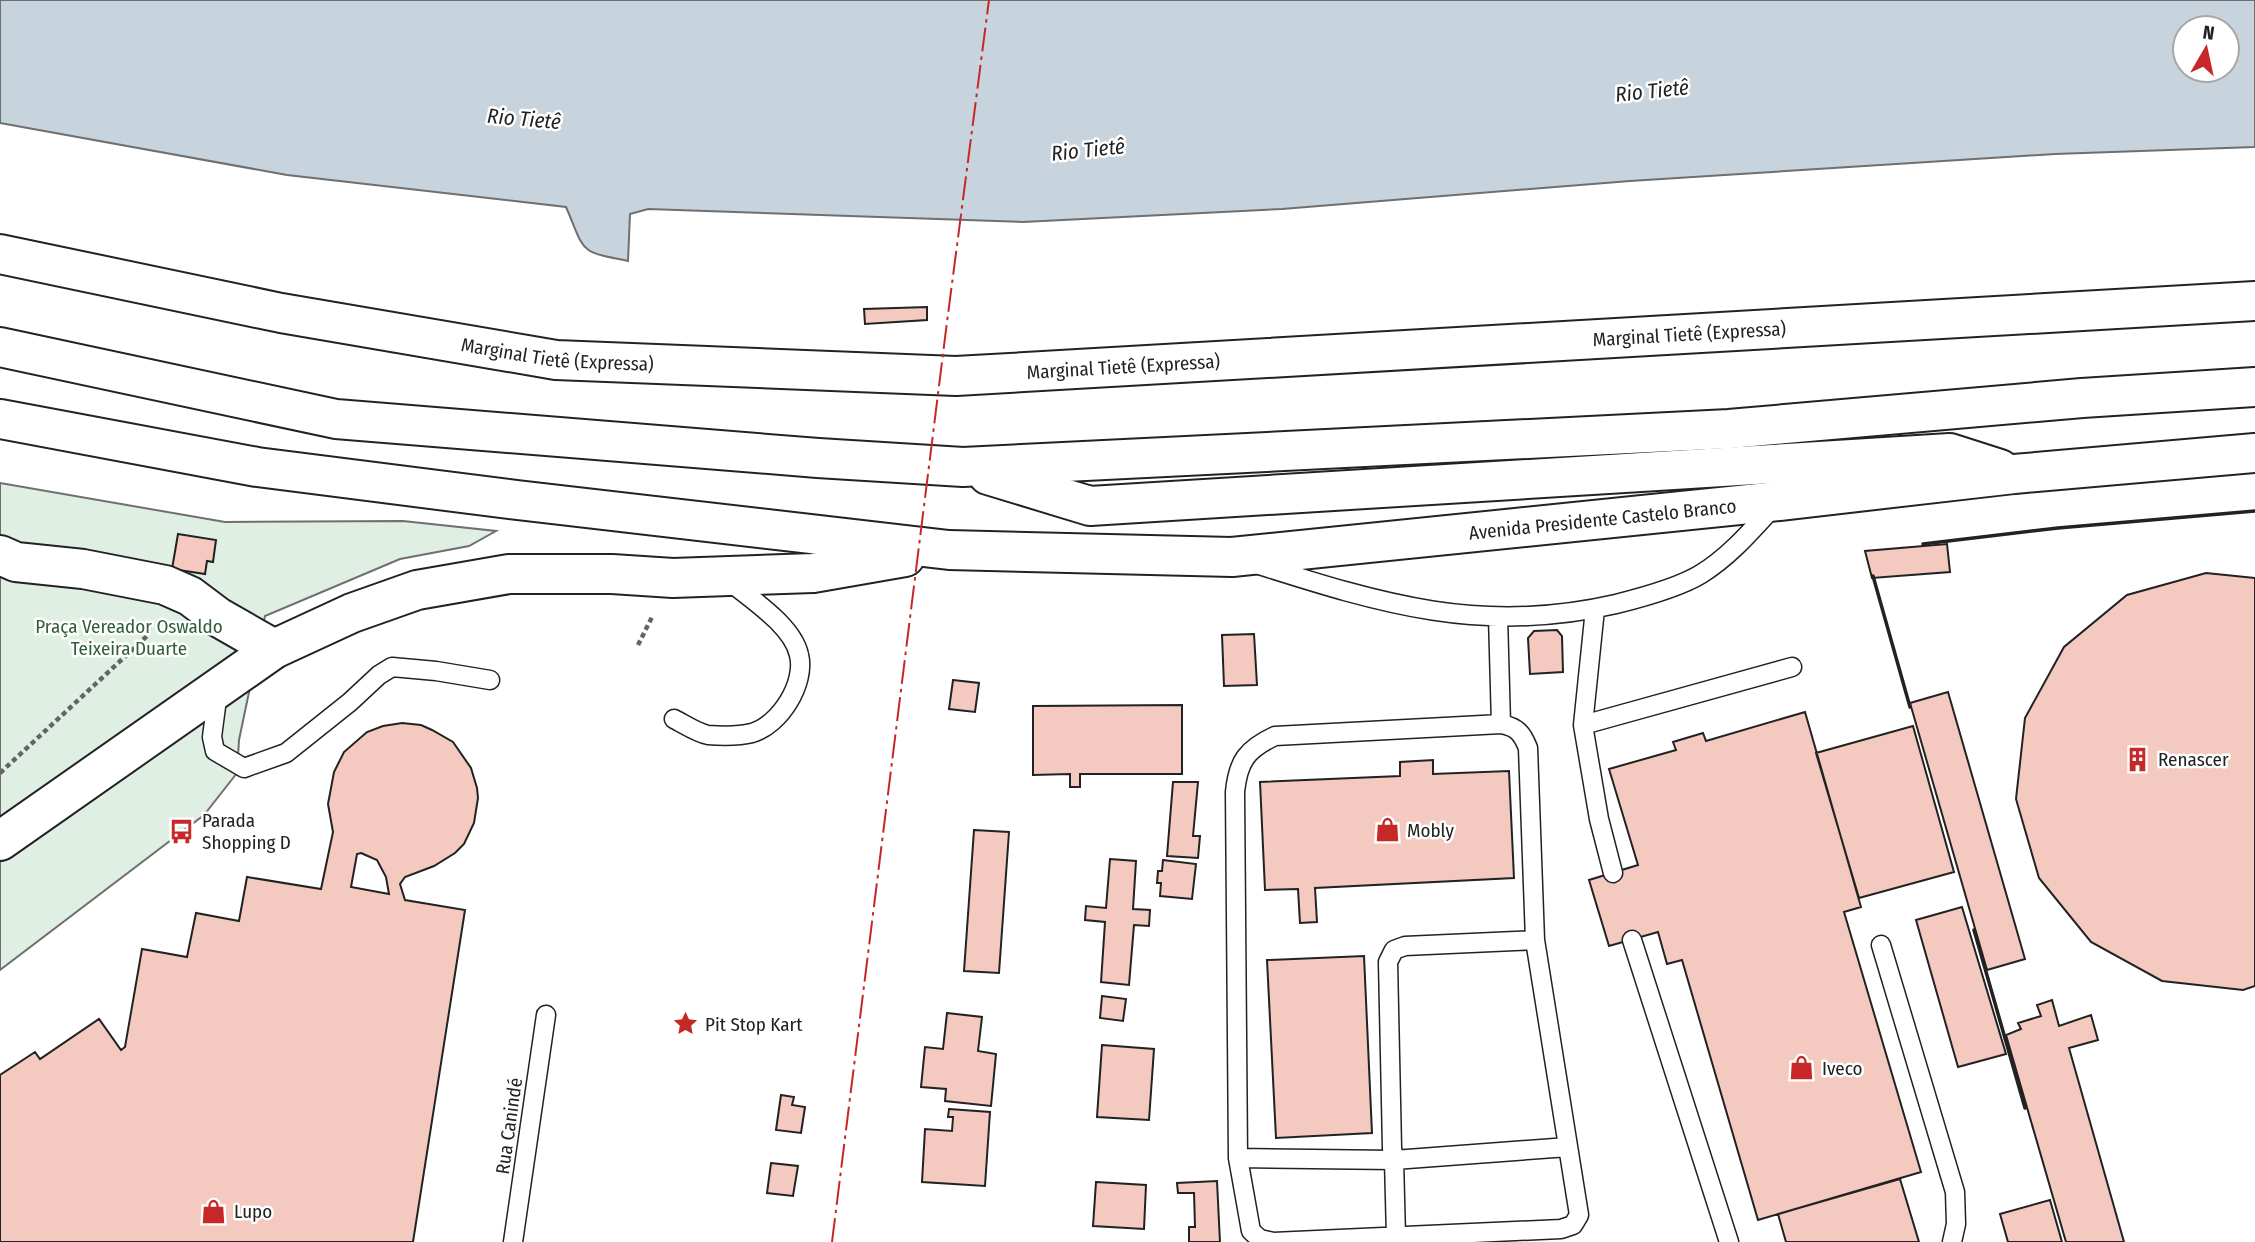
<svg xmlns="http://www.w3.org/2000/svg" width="2255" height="1242" viewBox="0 0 2255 1242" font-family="'Fira Sans Condensed',sans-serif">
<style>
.green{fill:#e0efe3;stroke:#6f6f6f;stroke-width:2}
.water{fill:#c7d3dd;stroke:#6f6f6f;stroke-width:2;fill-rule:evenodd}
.building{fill:#f3c9c0;stroke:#222;stroke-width:2;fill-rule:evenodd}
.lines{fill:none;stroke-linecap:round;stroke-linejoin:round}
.lane-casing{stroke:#222;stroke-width:21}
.highway-casing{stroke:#222;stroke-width:42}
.path{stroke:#646464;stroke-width:4.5;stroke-dasharray:5 3.5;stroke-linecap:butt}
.lane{stroke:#fff;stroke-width:18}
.highway{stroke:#fff;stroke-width:38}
.wall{stroke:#222;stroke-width:3.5}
.power{stroke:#c62828;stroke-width:2;stroke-dasharray:24 5 3.5 5;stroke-linecap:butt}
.labels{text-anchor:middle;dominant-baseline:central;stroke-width:5;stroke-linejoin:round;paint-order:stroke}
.street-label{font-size:19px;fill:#222;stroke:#fff}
.park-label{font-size:19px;fill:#2f5e38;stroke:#fff}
.poi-label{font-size:19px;fill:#222;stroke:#fff;text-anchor:start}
.water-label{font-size:21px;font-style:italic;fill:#222;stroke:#fff}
</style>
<rect width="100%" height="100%" fill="#fff"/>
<path class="green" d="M0,483L225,522L403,521L496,531L469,546L400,559L265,616L239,740L237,773L204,815L0,970Z"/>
<path class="water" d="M0,0H2255V147L2055,154L1630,181L1282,209L1023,222L648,209L630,214L628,261C577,251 586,253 566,207L287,175L0,123ZM2185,28H2227V70H2185Z"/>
<path class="building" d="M927,307V320L865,324L864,309Z
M178,534L216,540L213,562L207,561L205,574L172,569Z
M1947,544L1950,572L1872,578L1865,551Z
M2206,573L2255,578V986L2243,990L2162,981L2091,942L2039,878L2016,799L2025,718L2064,647L2127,595Z
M1557,630L1562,636L1563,672L1530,674L1528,638L1534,631Z
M1254,634L1257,685L1224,686L1222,635Z
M953,680L979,683L975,712L949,709Z
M1948,692L2025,959L1987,970L1910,703Z
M1182,705V774H1080V787H1070V774L1033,775V706Z
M1805,712L1861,907L1844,912L1921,1172L1758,1220L1682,960L1667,964L1658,932L1609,946L1589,880L1638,865L1609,769L1676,750L1673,742L1703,733L1706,741Z
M402,723L421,725L432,730L453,742L471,768L477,788L478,798L474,823L464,844L455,853L434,866L405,877L400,884L405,900L465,910L413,1242H0V1075L35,1052L40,1059L99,1019L121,1050L125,1047L142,949L187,957L196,913L239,921L247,877L321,889L333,832L328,804L334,772L344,752L367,732L383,726ZM361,853L377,860L386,877L389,894L351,887L357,854Z
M1913,726L1954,872L1859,898L1816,753Z
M1433,760V774L1509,771L1514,878L1315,888L1317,922L1300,923L1298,889L1265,890L1260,782L1400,776V762Z
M1173,782H1198L1193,836H1200L1198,858L1167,856Z
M974,830L1009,832L999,973L964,971Z
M1110,859L1136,861L1133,909L1150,910L1149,926L1134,925L1129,985L1101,982L1105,922L1085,920L1086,906L1106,908Z
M1163,860L1196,864L1192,899L1160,896L1161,883H1157L1158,871H1162Z
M1962,907L2006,1054L1958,1067L1916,920Z
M1364,956L1372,1133L1276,1138L1267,960Z
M1102,996L1126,999L1123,1021L1100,1018Z
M2052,1000L2059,1026L2091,1015L2098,1040L2069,1048L2124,1242H2066L2006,1035L2021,1029L2018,1023L2041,1016L2037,1005Z
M947,1013L982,1017L978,1051L996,1054L991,1106L945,1101L946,1089L921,1087L925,1047L943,1049Z
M1102,1045L1154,1049L1149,1120L1097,1117Z
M781,1095L794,1097L792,1105L805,1107L801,1133L776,1130Z
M949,1109L990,1112L985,1186L922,1182L925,1129L952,1131L953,1117H948Z
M771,1163L798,1166L793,1196L767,1193Z
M1900,1179L1919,1242H1786L1778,1214Z
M1217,1181L1220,1242H1189V1227H1195L1194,1193H1178L1177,1183Z
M1096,1182L1146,1185L1144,1229L1093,1226Z
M2050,1200L2062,1242H2008L2000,1214Z"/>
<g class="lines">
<defs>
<path id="lane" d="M1256,564C1382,604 1482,635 1616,604C1640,598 1680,587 1701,574C1730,556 1752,530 1775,505
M1595,609L1583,725L1599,819L1613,873
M1498,617L1501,724
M218,691L212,737L215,751L244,768L286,753L350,702L379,675L392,667L436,671L490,680
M674,719C684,724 697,733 708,735C721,736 740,736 752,733C780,725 806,683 799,655C793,626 751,599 729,581
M1501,724C1517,727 1522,733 1528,748L1535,940L1579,1215L1573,1225L1561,1229L1273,1242L1260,1239L1251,1231L1238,1158L1235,792C1238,761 1247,749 1275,736Z
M1583,725L1792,667
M1535,940L1405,946L1394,950L1388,962L1392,1148L1394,1160L1568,1147
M1632,940L1729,1242
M1881,945L1955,1192L1956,1224L1952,1242
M1238,1158L1394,1160L1396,1237
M513,1242L546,1015"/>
<g id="highway">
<path id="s1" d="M0,254L281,313L556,360L956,376L2255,301"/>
<path d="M0,347L336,419L818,458L963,467L1729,429L2082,398L2255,387"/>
<path id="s2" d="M0,419L257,467L517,500L949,550L1232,557L1779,501L2014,474L2255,453"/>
<path d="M988,475L1090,506L1950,453L2000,469"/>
<path d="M0,555L16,562L83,569L165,585L190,596L218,617L274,649"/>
<path d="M0,841L274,649L352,613L417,590L509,574H612L673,578L813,573L905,557"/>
</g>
</defs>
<use href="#lane" class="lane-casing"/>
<use href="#highway" class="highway-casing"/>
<path class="path" d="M638,645L653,615
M0,773L147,636L151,622"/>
<use href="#lane" class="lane"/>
<use href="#highway" class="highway"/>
<path class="wall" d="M1923,544L2058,528L2255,511
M1873,576L1910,707
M1974,930L2025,1108"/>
<path class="power" d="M832,1242L947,322L989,0"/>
</g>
<defs>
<symbol id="building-bare" viewBox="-9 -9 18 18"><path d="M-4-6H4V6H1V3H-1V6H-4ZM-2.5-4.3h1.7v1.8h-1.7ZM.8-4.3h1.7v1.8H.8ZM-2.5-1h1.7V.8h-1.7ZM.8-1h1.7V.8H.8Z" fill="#c62828" stroke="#fff" stroke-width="2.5" paint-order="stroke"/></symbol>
<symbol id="shop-bare" viewBox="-9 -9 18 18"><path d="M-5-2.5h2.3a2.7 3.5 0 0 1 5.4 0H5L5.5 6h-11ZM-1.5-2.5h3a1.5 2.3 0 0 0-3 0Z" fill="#c62828" stroke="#fff" stroke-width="2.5" paint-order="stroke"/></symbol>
<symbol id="bus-bare" viewBox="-9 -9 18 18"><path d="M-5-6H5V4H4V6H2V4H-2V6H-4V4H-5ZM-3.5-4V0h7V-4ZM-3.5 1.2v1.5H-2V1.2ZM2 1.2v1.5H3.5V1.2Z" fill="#c62828" stroke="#fff" stroke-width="2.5" paint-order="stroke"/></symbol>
<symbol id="sight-bare" viewBox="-9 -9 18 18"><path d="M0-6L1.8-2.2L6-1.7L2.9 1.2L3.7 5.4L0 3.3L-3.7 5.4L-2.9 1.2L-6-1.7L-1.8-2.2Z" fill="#c62828" stroke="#fff" stroke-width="2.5" paint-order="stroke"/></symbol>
</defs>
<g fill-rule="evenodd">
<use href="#building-bare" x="2120" y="742" width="35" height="35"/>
<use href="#shop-bare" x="1370" y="812" width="35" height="35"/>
<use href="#bus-bare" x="164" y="814" width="35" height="35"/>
<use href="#sight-bare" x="668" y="1006" width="35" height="35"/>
<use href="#shop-bare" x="1784" y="1050" width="35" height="35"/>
<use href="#shop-bare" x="196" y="1194" width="35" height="35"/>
</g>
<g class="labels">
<g class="street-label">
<text stroke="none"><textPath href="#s1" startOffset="1701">Marginal Tietê (Expressa)</textPath></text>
<text stroke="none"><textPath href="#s1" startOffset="567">Marginal Tietê (Expressa)</textPath></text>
<text stroke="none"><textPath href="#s1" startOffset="1134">Marginal Tietê (Expressa)</textPath></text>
<text stroke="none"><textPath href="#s2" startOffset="1614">Avenida Presidente Castelo Branco</textPath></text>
<text transform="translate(509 1126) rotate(-82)">Rua Canindé</text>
</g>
<g class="park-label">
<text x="129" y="626">Praça Vereador Oswaldo<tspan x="129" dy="22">Teixeira Duarte</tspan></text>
</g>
<g class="poi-label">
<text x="2158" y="759">Renascer</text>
<text x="202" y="820">Parada<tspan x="202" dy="22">Shopping D</tspan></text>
<text x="1407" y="830">Mobly</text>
<text x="705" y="1024">Pit Stop Kart</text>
<text x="1822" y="1068">Iveco</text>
<text x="234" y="1211">Lupo</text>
</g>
<g class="water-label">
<text transform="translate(1652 91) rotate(-6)">Rio Tietê</text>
<text transform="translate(524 119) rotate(5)">Rio Tietê</text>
<text transform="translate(1088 150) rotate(-6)">Rio Tietê</text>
</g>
</g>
<g transform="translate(2206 49) rotate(9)"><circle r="33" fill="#ffffff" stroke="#a7a7a7" stroke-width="2"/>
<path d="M0-5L12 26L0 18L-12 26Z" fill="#c62828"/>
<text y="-10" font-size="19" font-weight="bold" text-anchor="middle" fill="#222222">N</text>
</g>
</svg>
